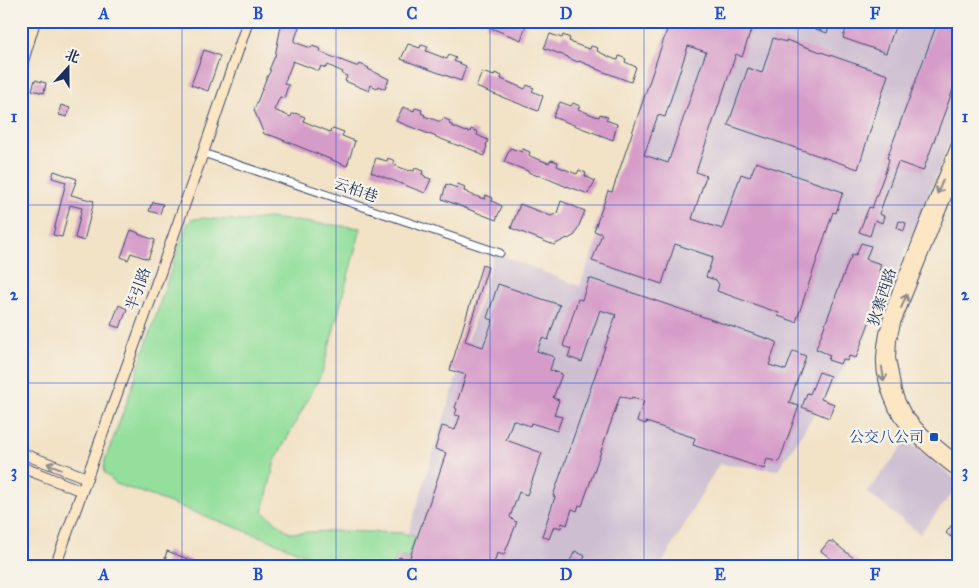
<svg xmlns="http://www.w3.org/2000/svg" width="979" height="588" viewBox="0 0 979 588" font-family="'IM FELL Great Primer','Noto Serif SC',serif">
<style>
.industrial{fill:#cdbed2}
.green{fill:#93df9b;stroke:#57877c}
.building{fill:#d69cc9;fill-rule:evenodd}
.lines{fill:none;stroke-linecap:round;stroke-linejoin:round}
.street-casing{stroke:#3b4a6e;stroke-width:9}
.secondary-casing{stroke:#3b4a6e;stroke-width:12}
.street{stroke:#fff;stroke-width:7}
.secondary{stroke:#fce6c4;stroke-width:10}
.oneway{stroke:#8c8a91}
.grid{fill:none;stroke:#1d4ed8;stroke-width:1;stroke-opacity:0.55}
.transit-dot{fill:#1a4fb4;stroke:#f7f3e8;stroke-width:2}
.labels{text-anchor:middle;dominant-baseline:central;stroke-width:4.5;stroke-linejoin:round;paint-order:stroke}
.street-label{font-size:15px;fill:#1b2f5e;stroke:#f7f3e8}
.transit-label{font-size:15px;fill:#164399;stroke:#f7f3e8;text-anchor:end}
.neatline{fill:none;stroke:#1d4ed8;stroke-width:2}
.grid-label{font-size:16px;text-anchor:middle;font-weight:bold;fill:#1d4ed8}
</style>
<rect width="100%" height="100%" fill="#f7f3e8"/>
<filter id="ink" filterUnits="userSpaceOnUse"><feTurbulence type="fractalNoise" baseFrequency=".02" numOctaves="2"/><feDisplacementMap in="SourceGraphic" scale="10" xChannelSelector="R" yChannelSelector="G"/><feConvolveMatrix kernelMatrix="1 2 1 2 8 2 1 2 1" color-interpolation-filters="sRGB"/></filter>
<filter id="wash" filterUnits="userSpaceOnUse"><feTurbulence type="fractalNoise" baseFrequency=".0096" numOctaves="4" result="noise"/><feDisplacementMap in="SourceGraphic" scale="20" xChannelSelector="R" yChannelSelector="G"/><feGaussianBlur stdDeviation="1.12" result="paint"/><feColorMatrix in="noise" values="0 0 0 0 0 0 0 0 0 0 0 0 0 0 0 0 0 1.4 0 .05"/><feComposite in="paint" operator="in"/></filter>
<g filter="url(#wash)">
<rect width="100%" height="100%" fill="#f2e2c6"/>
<path class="industrial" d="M677,21H958V122L881,310L778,470L719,464L660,567H398L495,253L580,286Z
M907,441L958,481V486L920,534L867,492Z"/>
<path class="green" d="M200,218L243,221L268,218L361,228L322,373L275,461L263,512L290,533L335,531L403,533L416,537L407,559L397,556L393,567H334L272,541L146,494L116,484L105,473L104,468L105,460L126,405L180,243L188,223L191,220Z"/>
<g id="blocks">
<path class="building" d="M282,21H301L294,42L311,48L312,46L321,49L320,51L322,53L356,66H359L360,64L369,68L368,69L389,79L385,89L378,86L377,88L371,85L369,91L345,81L347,76L342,74L343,72L328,65L326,68L321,66L319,71L293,61L284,84L289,85L287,89L284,98L280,97L274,110L291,117L292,114H294L295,113L305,117L303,121L330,132L331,129L333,130V128L344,132L342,136L355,141L347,166L273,136L264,134L254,110L266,79L271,70H269L275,56Z
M488,21H516L526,25L521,40L486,26Z
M670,21H754L742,57L736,54L696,172L706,176L692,219L722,229L741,174L750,177L756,162L843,192L836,213L833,212L796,322L778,316L779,313L717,291L719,284L716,280L706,277L713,257L675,244L662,284L592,261L602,234L594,231L608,191L612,192ZM688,46L706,52L668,163L644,155L658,115L665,117Z
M815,21H831L827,33L813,28Z
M836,21H897L886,53L843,38L847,26L835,22Z
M938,21H958V76L923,171L898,162L879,214L884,216L882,223L875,220L870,236L859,232L869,207L872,208L886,170L889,159L887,158Z
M550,34L562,38L563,35L570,38L569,41L572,42V43L586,48L590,49L591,46L598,48L597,51L614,59L618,60L619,56L626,59L625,62L636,67L631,82L596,69V68L579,61L578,62L568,58V57L544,48Z
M773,38L786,42V40L888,75L858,169L728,125L748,68L762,73Z
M408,44L420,48L421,45L428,47L426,51L447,59L449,55L456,58L454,61L466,66L461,81L401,59Z
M204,50L220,56L208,91L191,85Z
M482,72L494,76L495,73L502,76L501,79L525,89L527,85L534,88L532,91L543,96L538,111L476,87Z
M35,80L46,83L44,93L32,90Z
M560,102L571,106L573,103L580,106L578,109L595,116L599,117L600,114L608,117L606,120L617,124L613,140L553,117Z
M61,105L70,108L67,117L59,115L60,112H59Z
M403,107L414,111L415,108L422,110L421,113L425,115L424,116L438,121H442L443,118L450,121L449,124L452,125V126L466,132L467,131L470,132L471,129L478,132L477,135L488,140L486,146H487L484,156L478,153V152L459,145V146L396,121Z
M510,148L522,152L523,149L530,152L529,155L532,157L546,162L549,163L551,160L558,162L557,166L574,173L577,174L579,170L586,173L585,176L595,181L592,187H591L588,194L567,186V187L539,175L538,176L528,172V171L504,162Z
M376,158L387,161L388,158L395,161L393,164L397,165L396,166L410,171L411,170L414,171L415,168L423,171L422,174L425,176V177L431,179L425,193L371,172Z
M54,171L77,179L71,195L94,201L84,241L75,238L82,208L70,205L62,237L53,235L66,182L52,178Z
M446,184L457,188L458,184L465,187L464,191L467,192V193L481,198L485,199L486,195L493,198L492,201L502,206L496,220L442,199Z
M561,201L585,211L575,235L568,239L567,238L554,245L511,228L520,204L551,216L557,213Z
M153,202L163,204L160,214L149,211L151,205H152Z
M899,221L906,223L904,231L897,228Z
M131,230L139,233L138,234L155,240L148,259L131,253L128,260L121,257Z
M861,243L871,246L866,259L881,264L879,271L887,274L856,358L849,356L847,361L842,359L840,364L828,360L830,355L816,349L849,260H850L852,254L856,255Z
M482,265L488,267L465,341L483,347L493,320L487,318L498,284L560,305L548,340L542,338L537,351L554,357L550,370L562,374L553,398L559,400L554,415L562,417L557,431L531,423L530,426L513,420L506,440L542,453L527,495L519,492L510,517L514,521L517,522L504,555L497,553L493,567H394L399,557L409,560L431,498L446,453L435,449L442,426L455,430L460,416L455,415L457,409L455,408L466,375L450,370Z
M589,278L777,342L769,365L786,370L793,351L806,356L789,403L799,406L779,462L767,459L764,469L693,445L695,438L646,422V424L637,421L644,401L632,397L631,399L620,396L582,506L579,505L577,511L572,509L567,525L562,523L561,528L554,526L549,539L542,536L555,497L553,496L616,315L600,310L582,362L568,357L571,349L563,346L578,299L582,300Z
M119,305L127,309L120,328L111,325Z
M819,372L830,376L821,399L834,404L829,418L802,407L807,393L810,394Z
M21,493L28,506L22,523H21Z
M958,516V528L951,537L946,533Z
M829,541L831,542L832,541L865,567H844L840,564L839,565L821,551Z
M167,551L206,566V567H164L167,558H165Z
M575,551L585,556L580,567H567Z"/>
</g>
</g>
<g filter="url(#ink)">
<use href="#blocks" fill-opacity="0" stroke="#3b4a6e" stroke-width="1"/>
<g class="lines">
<defs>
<path id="street" d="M203,153L500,253"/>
<path id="secondary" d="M21,68L35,21
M958,142C943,179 928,215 914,252C900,286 884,319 882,357C881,373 887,393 894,408C906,432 937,456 958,472
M958,167L895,323L891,340L890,358L896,391L900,402L906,414L918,428L931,440L958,462
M21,453L87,478
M21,467L82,491
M55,567L203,153L248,21"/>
</defs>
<use href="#street" class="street-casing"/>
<use href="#secondary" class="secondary-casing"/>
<use href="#street" class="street"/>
<use href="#secondary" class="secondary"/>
</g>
<defs><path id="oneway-shaft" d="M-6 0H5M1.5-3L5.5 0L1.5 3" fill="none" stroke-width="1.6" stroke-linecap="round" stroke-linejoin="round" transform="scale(1.25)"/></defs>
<g class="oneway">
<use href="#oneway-shaft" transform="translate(940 187) rotate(112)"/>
<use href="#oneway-shaft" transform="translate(904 301) rotate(-68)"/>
<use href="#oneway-shaft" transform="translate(883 374) rotate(81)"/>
<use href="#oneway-shaft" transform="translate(54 466) rotate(-159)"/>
</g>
</g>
<path class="grid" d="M182,21V567M336,21V567M490,21V567M644,21V567M798,21V567M21,205H958M21,383H958"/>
<rect class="transit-dot" x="929" y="432" width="10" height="10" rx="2.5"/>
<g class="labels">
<g class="street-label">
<text transform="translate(356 190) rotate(19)">云柏巷</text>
<text transform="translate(138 289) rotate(-70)">半引路</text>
<text transform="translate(882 297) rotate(-72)">狄寨西路</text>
</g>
<g class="transit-label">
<text x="924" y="437">公交八公司</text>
</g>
</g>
<rect width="979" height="588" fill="none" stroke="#f7f3e8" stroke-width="55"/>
<g transform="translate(68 68) rotate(21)" stroke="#f7f3e8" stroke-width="4" paint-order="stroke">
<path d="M0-4L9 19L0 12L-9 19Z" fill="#1b2f5e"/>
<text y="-8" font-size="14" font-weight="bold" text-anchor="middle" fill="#1b2f5e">北</text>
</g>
<rect x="28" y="28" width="924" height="532" class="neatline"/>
<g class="grid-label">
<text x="104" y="19">A</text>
<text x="258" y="19">B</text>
<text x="412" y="19">C</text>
<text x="566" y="19">D</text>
<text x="720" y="19">E</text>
<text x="875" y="19">F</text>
<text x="14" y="122">1</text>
<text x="965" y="122">1</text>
<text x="14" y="300">2</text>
<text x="965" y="300">2</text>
<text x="14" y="477">3</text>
<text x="965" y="477">3</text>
<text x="104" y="580">A</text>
<text x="258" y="580">B</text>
<text x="412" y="580">C</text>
<text x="566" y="580">D</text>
<text x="720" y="580">E</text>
<text x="875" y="580">F</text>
</g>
</svg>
